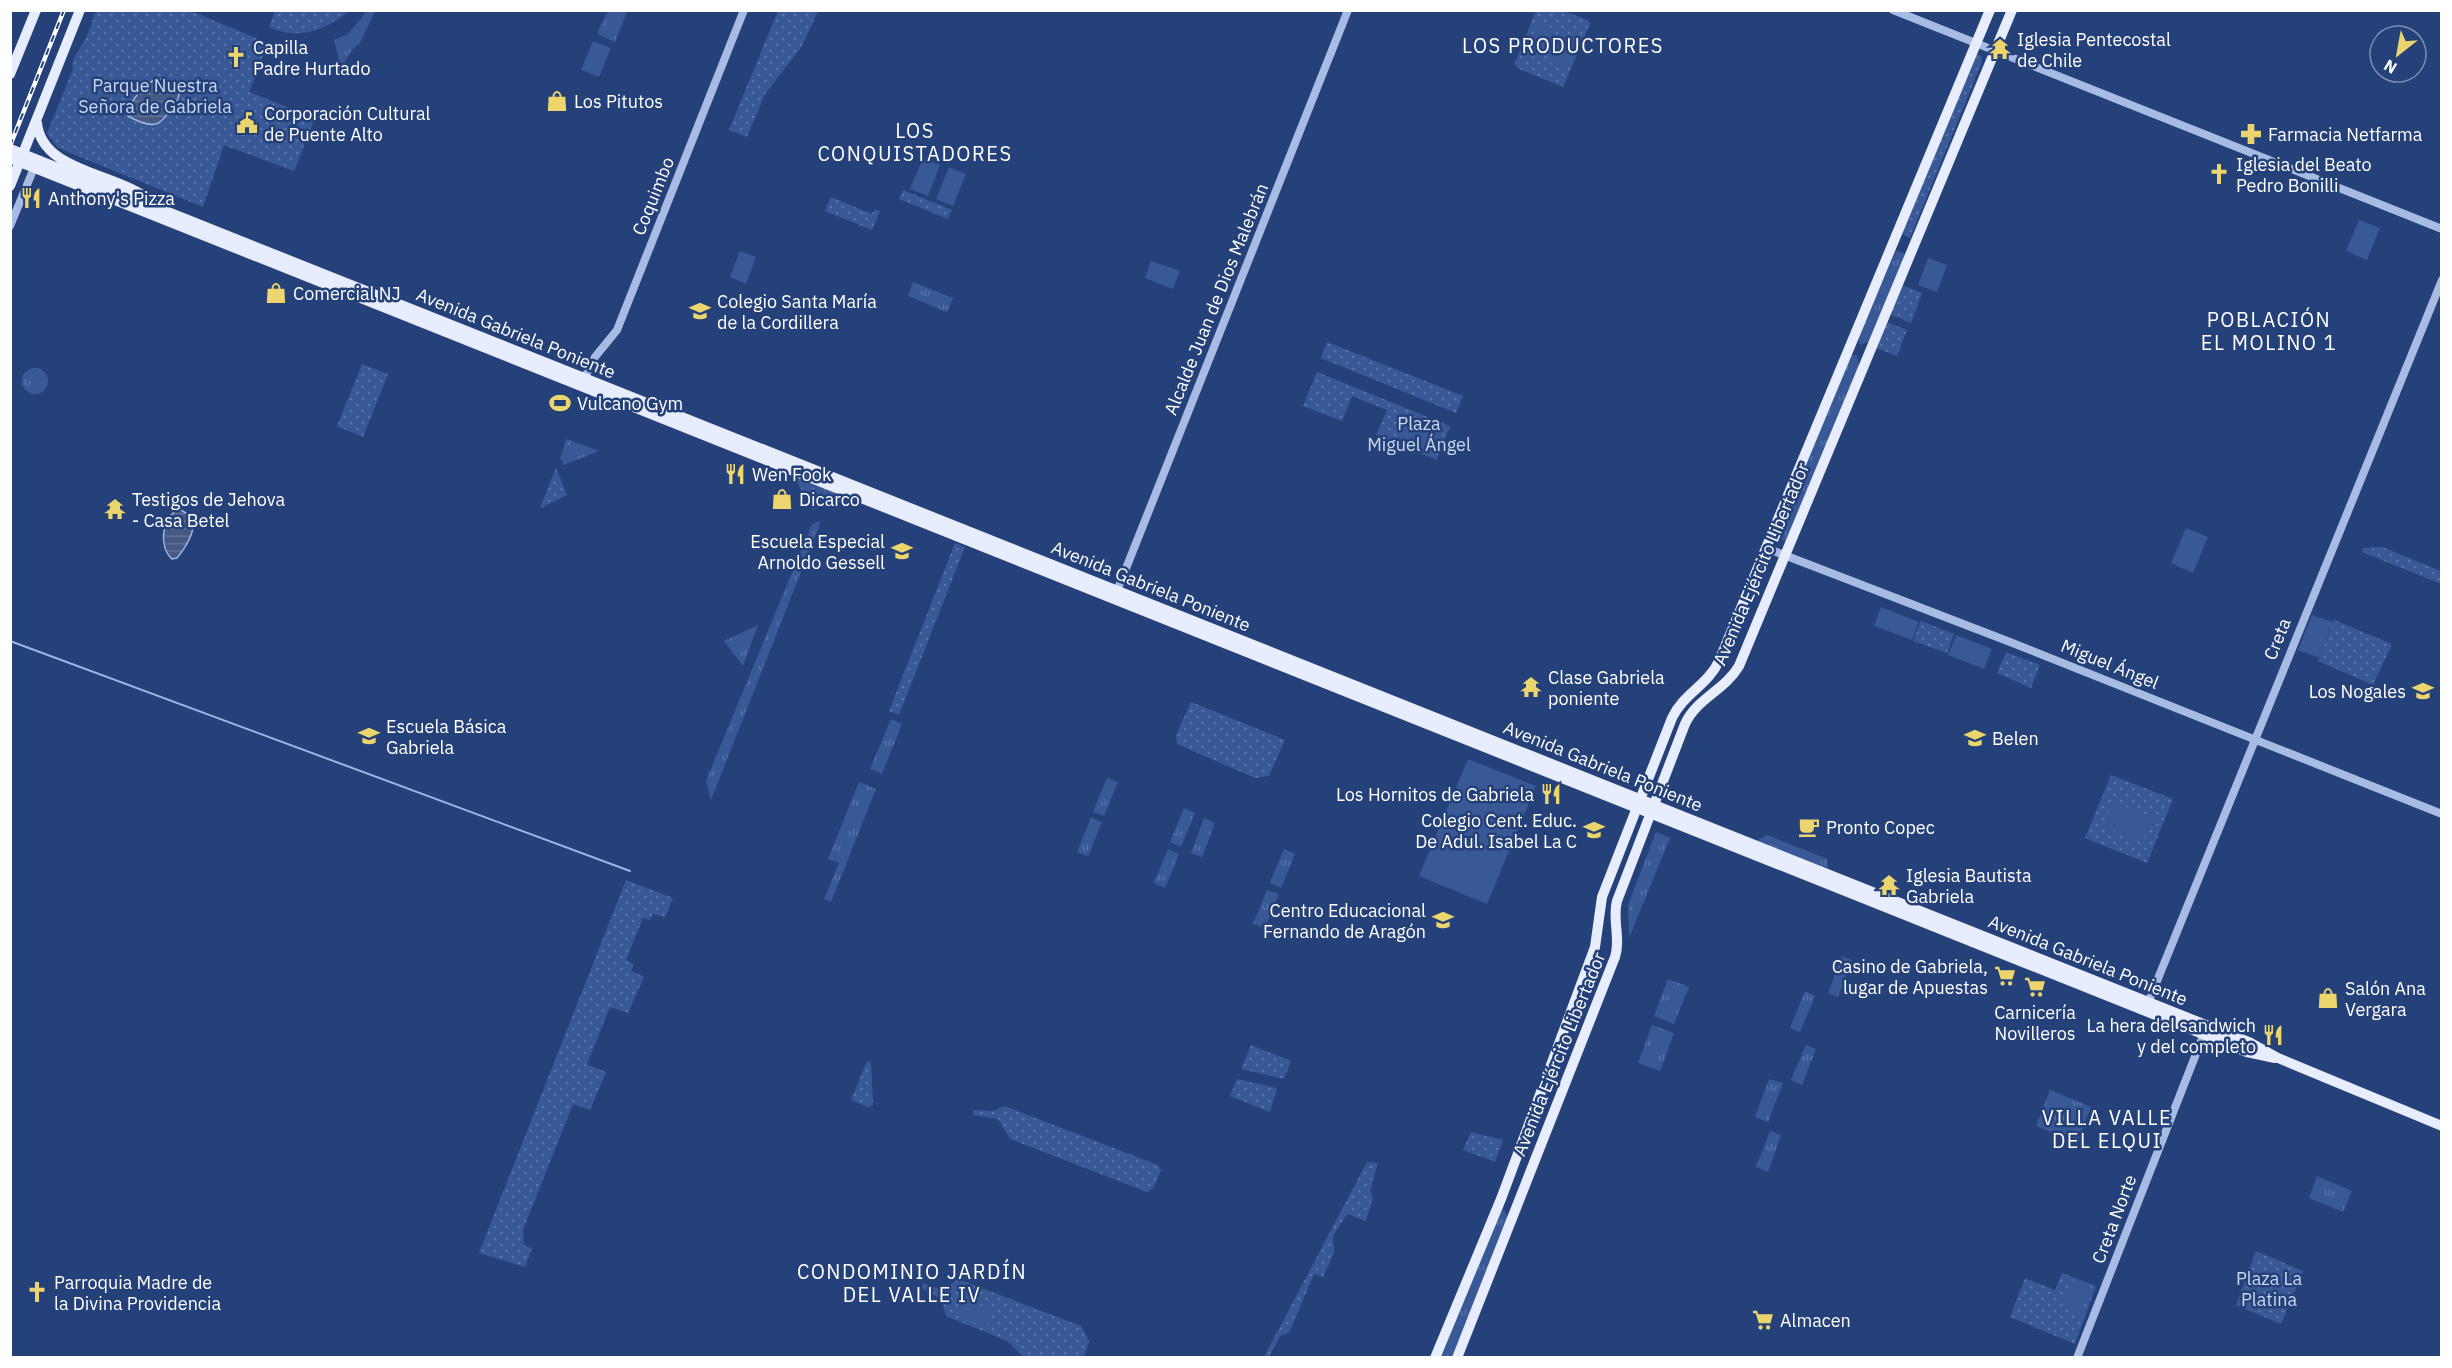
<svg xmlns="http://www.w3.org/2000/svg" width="2452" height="1368" viewBox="0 0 2452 1368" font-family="'IBM Plex Sans',sans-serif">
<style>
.grass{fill:url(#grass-tufts)}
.park{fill:url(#park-dots)}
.garden{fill:#395996}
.water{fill:url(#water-rules);stroke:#9cb6e4;stroke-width:1.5}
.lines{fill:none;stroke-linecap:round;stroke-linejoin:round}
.stream{stroke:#9cb6e4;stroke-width:2}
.minor{stroke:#a8bce3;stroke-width:8}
.major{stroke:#e7edfc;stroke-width:10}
.rail-casing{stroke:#fff;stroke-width:4.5}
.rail{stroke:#254179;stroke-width:2;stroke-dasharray:7;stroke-linecap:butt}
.labels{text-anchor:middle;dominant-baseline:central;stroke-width:5;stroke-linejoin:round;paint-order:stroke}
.poi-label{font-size:18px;fill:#fff;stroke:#254179;text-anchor:start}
.park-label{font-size:18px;fill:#cad8f3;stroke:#254179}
.street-label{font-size:18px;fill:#fff;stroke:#254179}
.neighbourhood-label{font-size:20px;letter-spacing:1.5px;fill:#fff;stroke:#254179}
</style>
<defs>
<pattern id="grass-tufts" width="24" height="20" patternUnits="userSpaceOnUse" patternTransform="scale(1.5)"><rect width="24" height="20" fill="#395996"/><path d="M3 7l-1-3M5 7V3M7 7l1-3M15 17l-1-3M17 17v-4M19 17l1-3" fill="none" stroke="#5772a6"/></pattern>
<pattern id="park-dots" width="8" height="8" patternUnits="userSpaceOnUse" patternTransform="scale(1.5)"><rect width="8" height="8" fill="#395996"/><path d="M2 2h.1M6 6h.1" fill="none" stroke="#5772a6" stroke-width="1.8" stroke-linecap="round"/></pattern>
<pattern id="water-rules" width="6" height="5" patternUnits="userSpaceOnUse" patternTransform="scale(1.5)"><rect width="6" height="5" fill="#455982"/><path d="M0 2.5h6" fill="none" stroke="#617295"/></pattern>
</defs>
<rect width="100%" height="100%" fill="#254179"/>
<path class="grass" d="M367,11H375L360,43L352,50L341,68L334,40L348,34Z
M608,11L627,12L615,42L599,35L598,31Z
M1896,251L1904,253L1905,256L1869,342L1860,345L1858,338Z
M913,282L953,298L947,312L908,296Z
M1851,355H1857L1859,365L1787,542L1774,537Z
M22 381a13 13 0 1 1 26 0a13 13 0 1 1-26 0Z
M567,439L599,451L564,465L560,458Z
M821,521L711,800L706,781L812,524Z
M758,625L743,666L724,641Z
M891,719L902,724L882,774L870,769Z
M1107,778L1118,782L1104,816L1093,812Z
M859,782L876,789L831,902L824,899L839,863L828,859Z
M1184,808L1195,813L1181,847L1170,842Z
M1091,818L1102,822L1088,856L1077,852Z
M1204,818L1215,823L1202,857L1191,853Z
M1656,832L1670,838L1629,938L1628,905Z
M1767,835L1827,859L1829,876L1750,845Z
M1168,849L1179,854L1165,888L1154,883Z
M1284,849L1295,854L1281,888L1270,883Z
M1267,890L1279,894L1265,928L1253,924Z
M1842,956L1852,960L1838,997L1828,993Z
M1668,979L1689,987L1674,1024L1654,1016Z
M1805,991L1815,996L1800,1032L1790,1028Z
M1652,1025L1674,1033L1660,1071L1638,1063Z
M1806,1045L1816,1049L1802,1085L1791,1080Z
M1769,1079L1783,1083L1768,1122L1755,1117Z
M2050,1090L2091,1107L2077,1143L2036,1126Z
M1770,1131L1781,1135L1768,1172L1756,1167Z
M2317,1176L2352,1191L2343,1212L2309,1198Z
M1504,1210L1509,1218L1452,1357L1438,1358L1500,1211Z"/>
<path class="park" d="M96,11H191L268,43L249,92L315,118L294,171L224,145L203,207L58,148L47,133L73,69C71,56 78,53 83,43C89,33 92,21 96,11Z
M275,11V10L349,11C326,30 298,41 269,27Z
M778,11H818L802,46L765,94L747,137L729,130Z
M1536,11H1563L1588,20L1590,24L1563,87L1517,68L1515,63Z
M1976,54L1982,56V62L1910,238L1900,233Z
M903,190L952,210L948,219L899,199Z
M831,197L872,214L875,209L880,211L872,230L825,211Z
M1900,284L1922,293L1911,323L1889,314Z
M1884,321L1907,330L1897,356L1874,347Z
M1327,342L1463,396L1456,413L1321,358Z
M362,364L388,374L363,437L337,426Z
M1317,372L1450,426L1437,460L1376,435L1387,410L1352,396L1342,421L1303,406Z
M556,468L567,495L540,508Z
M795,478L842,495L844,498L812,510Z
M955,543L965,547L899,715L889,711Z
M2382,547L2441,571V584L2362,552L2363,548Z
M2334,620L2392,644L2373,685L2318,661Z
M1921,621L1954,634L1947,653L1913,641Z
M2006,652L2040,665L2031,688L1997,673Z
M1191,702L1285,740L1269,776L1255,778L1177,744L1176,735Z
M2111,775L2173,799L2147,863L2085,838Z
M626,880L673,898L665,917L653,914L650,920L643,918L626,960L634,964L631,971L644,977L628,1013L610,1007L587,1064L606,1072L590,1110L573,1104L523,1230L524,1245L532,1248L525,1267L479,1253Z
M1251,1045L1291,1061L1284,1079L1241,1069Z
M867,1061L871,1063L873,1105L868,1107L851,1100Z
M1237,1079L1277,1088L1270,1112L1230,1096Z
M1004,1106L1158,1165L1161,1170L1153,1189L1147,1192L1010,1139L998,1119L973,1115V1110L994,1111Z
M1471,1132L1503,1140L1495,1162L1463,1150Z
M1367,1162L1378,1163L1370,1191L1373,1198L1366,1221L1347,1214L1333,1236L1334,1253L1323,1277L1314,1274L1289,1333L1280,1336L1269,1357H1264Z
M2256,1251L2303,1271L2281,1324L2236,1305Z
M2062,1273L2096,1286L2075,1344L2010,1317L2025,1278L2055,1290Z
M958,1279L1081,1326L1089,1341L1084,1357H1024L1007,1341L946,1316L941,1299L921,1288L923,1283L943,1290Z"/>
<path class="garden" d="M1538,22L1555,29L1543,60L1526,54Z
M1560,31L1577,38L1565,69L1548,62Z
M593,41L611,48L599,77L581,70Z
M923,158L940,165L928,196L910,189Z
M949,167L966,174L953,206L936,199Z
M2359,220L2380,228L2367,260L2346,251Z
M740,251L756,257L746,284L730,277Z
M1928,258L1947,265L1937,292L1918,285Z
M1151,261L1180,271L1173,289L1145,278Z
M1410,421L1443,435L1435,454L1402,441Z
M2186,528L2208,537L2193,573L2171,563Z
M1881,607L1919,622L1912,640L1874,626Z
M2312,615L2333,622L2319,658L2298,650Z
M1956,635L1992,649L1984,669L1948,655Z
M1468,759L1536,786L1487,904L1419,876Z
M2113,802L2154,817L2143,842L2103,827Z
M2072,1280L2091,1287L2081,1313L2062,1306Z
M961,1298L993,1310L986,1328L955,1315Z"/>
<path class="water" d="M161,79L174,82C177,86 180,90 179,95C178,102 163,122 156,124C147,126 135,120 128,116L127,110C137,96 142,81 161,79Z
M179,509L193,517C196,532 186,547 177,558L172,559C158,546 162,517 179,509Z"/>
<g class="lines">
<path class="stream" d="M10,641L630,871"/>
<path class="minor" d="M1893,10L2442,229
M10,226L34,168
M582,383L595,357L617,330L744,10
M1766,548L2010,642L2442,814
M1115,596L1348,10
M2146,1008L2442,280
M2077,1358L2205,1031"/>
<path class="major" d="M10,74L36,10
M37,123C42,174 121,172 154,204
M10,149L2251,1043L2278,1058L2442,1126
M10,158L2203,1034L2247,1052L2275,1058
M10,186L80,10
M1435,1358L1501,1199L1595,947L1602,897L1672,718C1683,694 1708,685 1719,661L1990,10
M1457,1358L1615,957C1621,938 1612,920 1617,901L1685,724C1696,699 1725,690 1739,666L2012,10"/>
<defs>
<path id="rail" d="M10,146L64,10"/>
</defs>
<use href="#rail" class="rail-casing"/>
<use href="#rail" class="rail"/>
</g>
<defs>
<symbol id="temple-bare" viewBox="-9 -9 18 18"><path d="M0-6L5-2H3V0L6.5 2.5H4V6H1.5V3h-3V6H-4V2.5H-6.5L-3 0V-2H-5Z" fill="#ecd56d" stroke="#254179" stroke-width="2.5" paint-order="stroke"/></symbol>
<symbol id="church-bare" viewBox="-9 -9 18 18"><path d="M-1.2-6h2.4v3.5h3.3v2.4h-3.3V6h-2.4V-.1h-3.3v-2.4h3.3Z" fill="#ecd56d" stroke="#254179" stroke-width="2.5" paint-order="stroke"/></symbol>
<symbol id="shop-bare" viewBox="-9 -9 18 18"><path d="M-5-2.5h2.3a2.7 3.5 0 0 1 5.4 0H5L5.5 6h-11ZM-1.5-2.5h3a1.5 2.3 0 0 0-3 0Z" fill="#ecd56d" stroke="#254179" stroke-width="2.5" paint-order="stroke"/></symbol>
<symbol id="civic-bare" viewBox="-9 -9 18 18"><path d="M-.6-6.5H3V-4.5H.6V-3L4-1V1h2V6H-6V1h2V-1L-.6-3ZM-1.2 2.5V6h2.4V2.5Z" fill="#ecd56d" stroke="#254179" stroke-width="2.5" paint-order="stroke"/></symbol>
<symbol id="pharmacy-bare" viewBox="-9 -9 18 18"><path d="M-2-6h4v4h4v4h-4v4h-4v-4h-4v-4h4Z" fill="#ecd56d" stroke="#254179" stroke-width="2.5" paint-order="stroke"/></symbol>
<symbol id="restaurant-bare" viewBox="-9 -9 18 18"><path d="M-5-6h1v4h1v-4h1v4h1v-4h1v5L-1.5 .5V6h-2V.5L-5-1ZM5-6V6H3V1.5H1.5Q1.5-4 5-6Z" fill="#ecd56d" stroke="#254179" stroke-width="2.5" paint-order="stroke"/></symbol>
<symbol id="school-bare" viewBox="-9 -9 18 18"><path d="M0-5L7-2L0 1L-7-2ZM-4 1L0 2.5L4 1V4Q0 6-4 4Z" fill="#ecd56d" stroke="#254179" stroke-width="2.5" paint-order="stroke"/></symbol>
<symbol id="stadium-bare" viewBox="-9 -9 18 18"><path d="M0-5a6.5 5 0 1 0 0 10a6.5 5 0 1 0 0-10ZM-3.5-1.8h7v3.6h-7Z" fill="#ecd56d" stroke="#254179" stroke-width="2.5" paint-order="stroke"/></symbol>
<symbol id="cafe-bare" viewBox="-9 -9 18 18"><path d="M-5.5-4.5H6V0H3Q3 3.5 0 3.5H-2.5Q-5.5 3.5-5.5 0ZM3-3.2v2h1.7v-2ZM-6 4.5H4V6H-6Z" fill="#ecd56d" stroke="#254179" stroke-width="2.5" paint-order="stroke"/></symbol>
<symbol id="supermarket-bare" viewBox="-9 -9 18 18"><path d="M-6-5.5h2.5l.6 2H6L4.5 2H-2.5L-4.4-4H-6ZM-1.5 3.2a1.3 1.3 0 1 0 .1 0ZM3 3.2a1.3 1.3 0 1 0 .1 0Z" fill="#ecd56d" stroke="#254179" stroke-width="2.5" paint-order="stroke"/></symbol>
</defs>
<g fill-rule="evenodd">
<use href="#temple-bare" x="1985" y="34" width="30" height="30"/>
<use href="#church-bare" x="221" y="42" width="30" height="30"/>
<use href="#shop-bare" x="542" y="86" width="30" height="30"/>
<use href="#civic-bare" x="232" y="108" width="30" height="30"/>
<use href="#pharmacy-bare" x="2236" y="119" width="30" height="30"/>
<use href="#church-bare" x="2204" y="159" width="30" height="30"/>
<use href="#restaurant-bare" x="16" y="183" width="30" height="30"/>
<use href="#shop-bare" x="261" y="278" width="30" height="30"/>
<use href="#school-bare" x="685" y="296" width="30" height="30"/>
<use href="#stadium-bare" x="545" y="388" width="30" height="30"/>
<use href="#restaurant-bare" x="720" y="459" width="30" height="30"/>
<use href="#shop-bare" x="767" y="484" width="30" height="30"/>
<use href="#temple-bare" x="100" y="494" width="30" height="30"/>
<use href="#school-bare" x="887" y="536" width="30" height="30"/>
<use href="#temple-bare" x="1516" y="672" width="30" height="30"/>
<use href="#school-bare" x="2408" y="676" width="30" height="30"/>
<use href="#school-bare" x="354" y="721" width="30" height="30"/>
<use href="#school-bare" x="1960" y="723" width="30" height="30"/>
<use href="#restaurant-bare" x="1536" y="779" width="30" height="30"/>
<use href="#cafe-bare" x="1794" y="812" width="30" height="30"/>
<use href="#school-bare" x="1579" y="815" width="30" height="30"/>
<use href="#temple-bare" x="1874" y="870" width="30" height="30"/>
<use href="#school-bare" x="1428" y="905" width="30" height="30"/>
<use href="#supermarket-bare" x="1990" y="961" width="30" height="30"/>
<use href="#supermarket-bare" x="2020" y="972" width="30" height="30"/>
<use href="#shop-bare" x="2313" y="983" width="30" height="30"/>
<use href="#restaurant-bare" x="2258" y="1020" width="30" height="30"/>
<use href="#church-bare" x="22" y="1277" width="30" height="30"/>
<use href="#supermarket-bare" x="1748" y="1305" width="30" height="30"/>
</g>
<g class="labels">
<g class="poi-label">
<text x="2017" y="39">Iglesia Pentecostal<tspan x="2017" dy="21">de Chile</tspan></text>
<text x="253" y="47">Capilla<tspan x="253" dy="21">Padre Hurtado</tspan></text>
<text x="574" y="101">Los Pitutos</text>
<text x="264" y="113">Corporación Cultural<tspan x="264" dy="21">de Puente Alto</tspan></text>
<text x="2268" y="134">Farmacia Netfarma</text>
<text x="2236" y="164">Iglesia del Beato<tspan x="2236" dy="21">Pedro Bonilli</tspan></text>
<text x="48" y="198">Anthony's Pizza</text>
<text x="293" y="293">Comercial NJ</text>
<text x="717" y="301">Colegio Santa María<tspan x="717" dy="21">de la Cordillera</tspan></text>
<text x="577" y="403">Vulcano Gym</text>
<text x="752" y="474">Wen Fook</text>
<text x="132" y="499">Testigos de Jehova<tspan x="132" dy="21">- Casa Betel</tspan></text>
<text x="799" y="499">Dicarco</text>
<text x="885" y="541" text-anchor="end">Escuela Especial<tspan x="885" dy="21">Arnoldo Gessell</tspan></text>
<text x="1548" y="677">Clase Gabriela<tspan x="1548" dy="21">poniente</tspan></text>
<text x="2406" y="691" text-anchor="end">Los Nogales</text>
<text x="386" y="726">Escuela Básica<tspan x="386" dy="21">Gabriela</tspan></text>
<text x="1992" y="738">Belen</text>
<text x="1534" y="794" text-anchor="end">Los Hornitos de Gabriela</text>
<text x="1577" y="820" text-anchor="end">Colegio Cent. Educ.<tspan x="1577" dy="21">De Adul. Isabel La C</tspan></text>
<text x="1826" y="827">Pronto Copec</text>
<text x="1906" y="875">Iglesia Bautista<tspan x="1906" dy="21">Gabriela</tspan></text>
<text x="1426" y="910" text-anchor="end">Centro Educacional<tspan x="1426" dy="21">Fernando de Aragón</tspan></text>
<text x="1988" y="966" text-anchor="end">Casino de Gabriela,<tspan x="1988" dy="21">lugar de Apuestas</tspan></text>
<text x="2345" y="988">Salón Ana<tspan x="2345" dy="21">Vergara</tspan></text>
<text x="2035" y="1012" text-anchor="middle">Carnicería<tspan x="2035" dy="21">Novilleros</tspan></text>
<text x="2256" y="1025" text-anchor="end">La hera del sandwich<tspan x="2256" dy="21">y del completo</tspan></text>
<text x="54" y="1282">Parroquia Madre de<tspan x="54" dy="21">la Divina Providencia</tspan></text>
<text x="1780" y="1320">Almacen</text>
</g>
<g class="park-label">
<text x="155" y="85">Parque Nuestra<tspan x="155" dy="21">Señora de Gabriela</tspan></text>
<text x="1419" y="423">Plaza<tspan x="1419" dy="21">Miguel Ángel</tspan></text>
<text x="2269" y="1278">Plaza La<tspan x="2269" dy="21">Platina</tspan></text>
</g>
<g class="street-label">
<text transform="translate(653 196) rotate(-68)">Coquimbo</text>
<text transform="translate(1216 299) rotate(-68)">Alcalde Juan de Dios Malebrán</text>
<text transform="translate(516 333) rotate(22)">Avenida Gabriela Poniente</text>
<text transform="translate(1761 564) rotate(-67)">Avenida Ejército Libertador</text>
<text transform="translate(1151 586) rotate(22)">Avenida Gabriela Poniente</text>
<text transform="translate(2277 639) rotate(-68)">Creta</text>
<text transform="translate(2110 664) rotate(22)">Miguel Ángel</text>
<text transform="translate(1603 766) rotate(22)">Avenida Gabriela Poniente</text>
<text transform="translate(2088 960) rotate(22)">Avenida Gabriela Poniente</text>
<text transform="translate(1559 1054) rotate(-68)">Avenida Ejército Libertador</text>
<text transform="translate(2114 1219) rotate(-69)">Creta Norte</text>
</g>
<g class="neighbourhood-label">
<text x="1563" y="45">LOS PRODUCTORES</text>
<text x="915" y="130">LOS<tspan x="915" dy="23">CONQUISTADORES</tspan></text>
<text x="2269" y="319">POBLACIÓN<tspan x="2269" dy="23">EL MOLINO 1</tspan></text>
<text x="2107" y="1117">VILLA VALLE<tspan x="2107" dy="23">DEL ELQUI</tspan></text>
<text x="912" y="1271">CONDOMINIO JARDÍN<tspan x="912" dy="23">DEL VALLE IV</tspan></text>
</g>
</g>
<rect width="2452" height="1368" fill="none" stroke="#ffffff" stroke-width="24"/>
<g transform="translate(2398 54) rotate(211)"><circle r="28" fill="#254179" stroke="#7c8daf" stroke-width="1.5"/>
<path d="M0-4.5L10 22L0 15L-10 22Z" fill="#ecd56d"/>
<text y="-9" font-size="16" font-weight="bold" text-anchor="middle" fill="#ffffff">N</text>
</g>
</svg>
